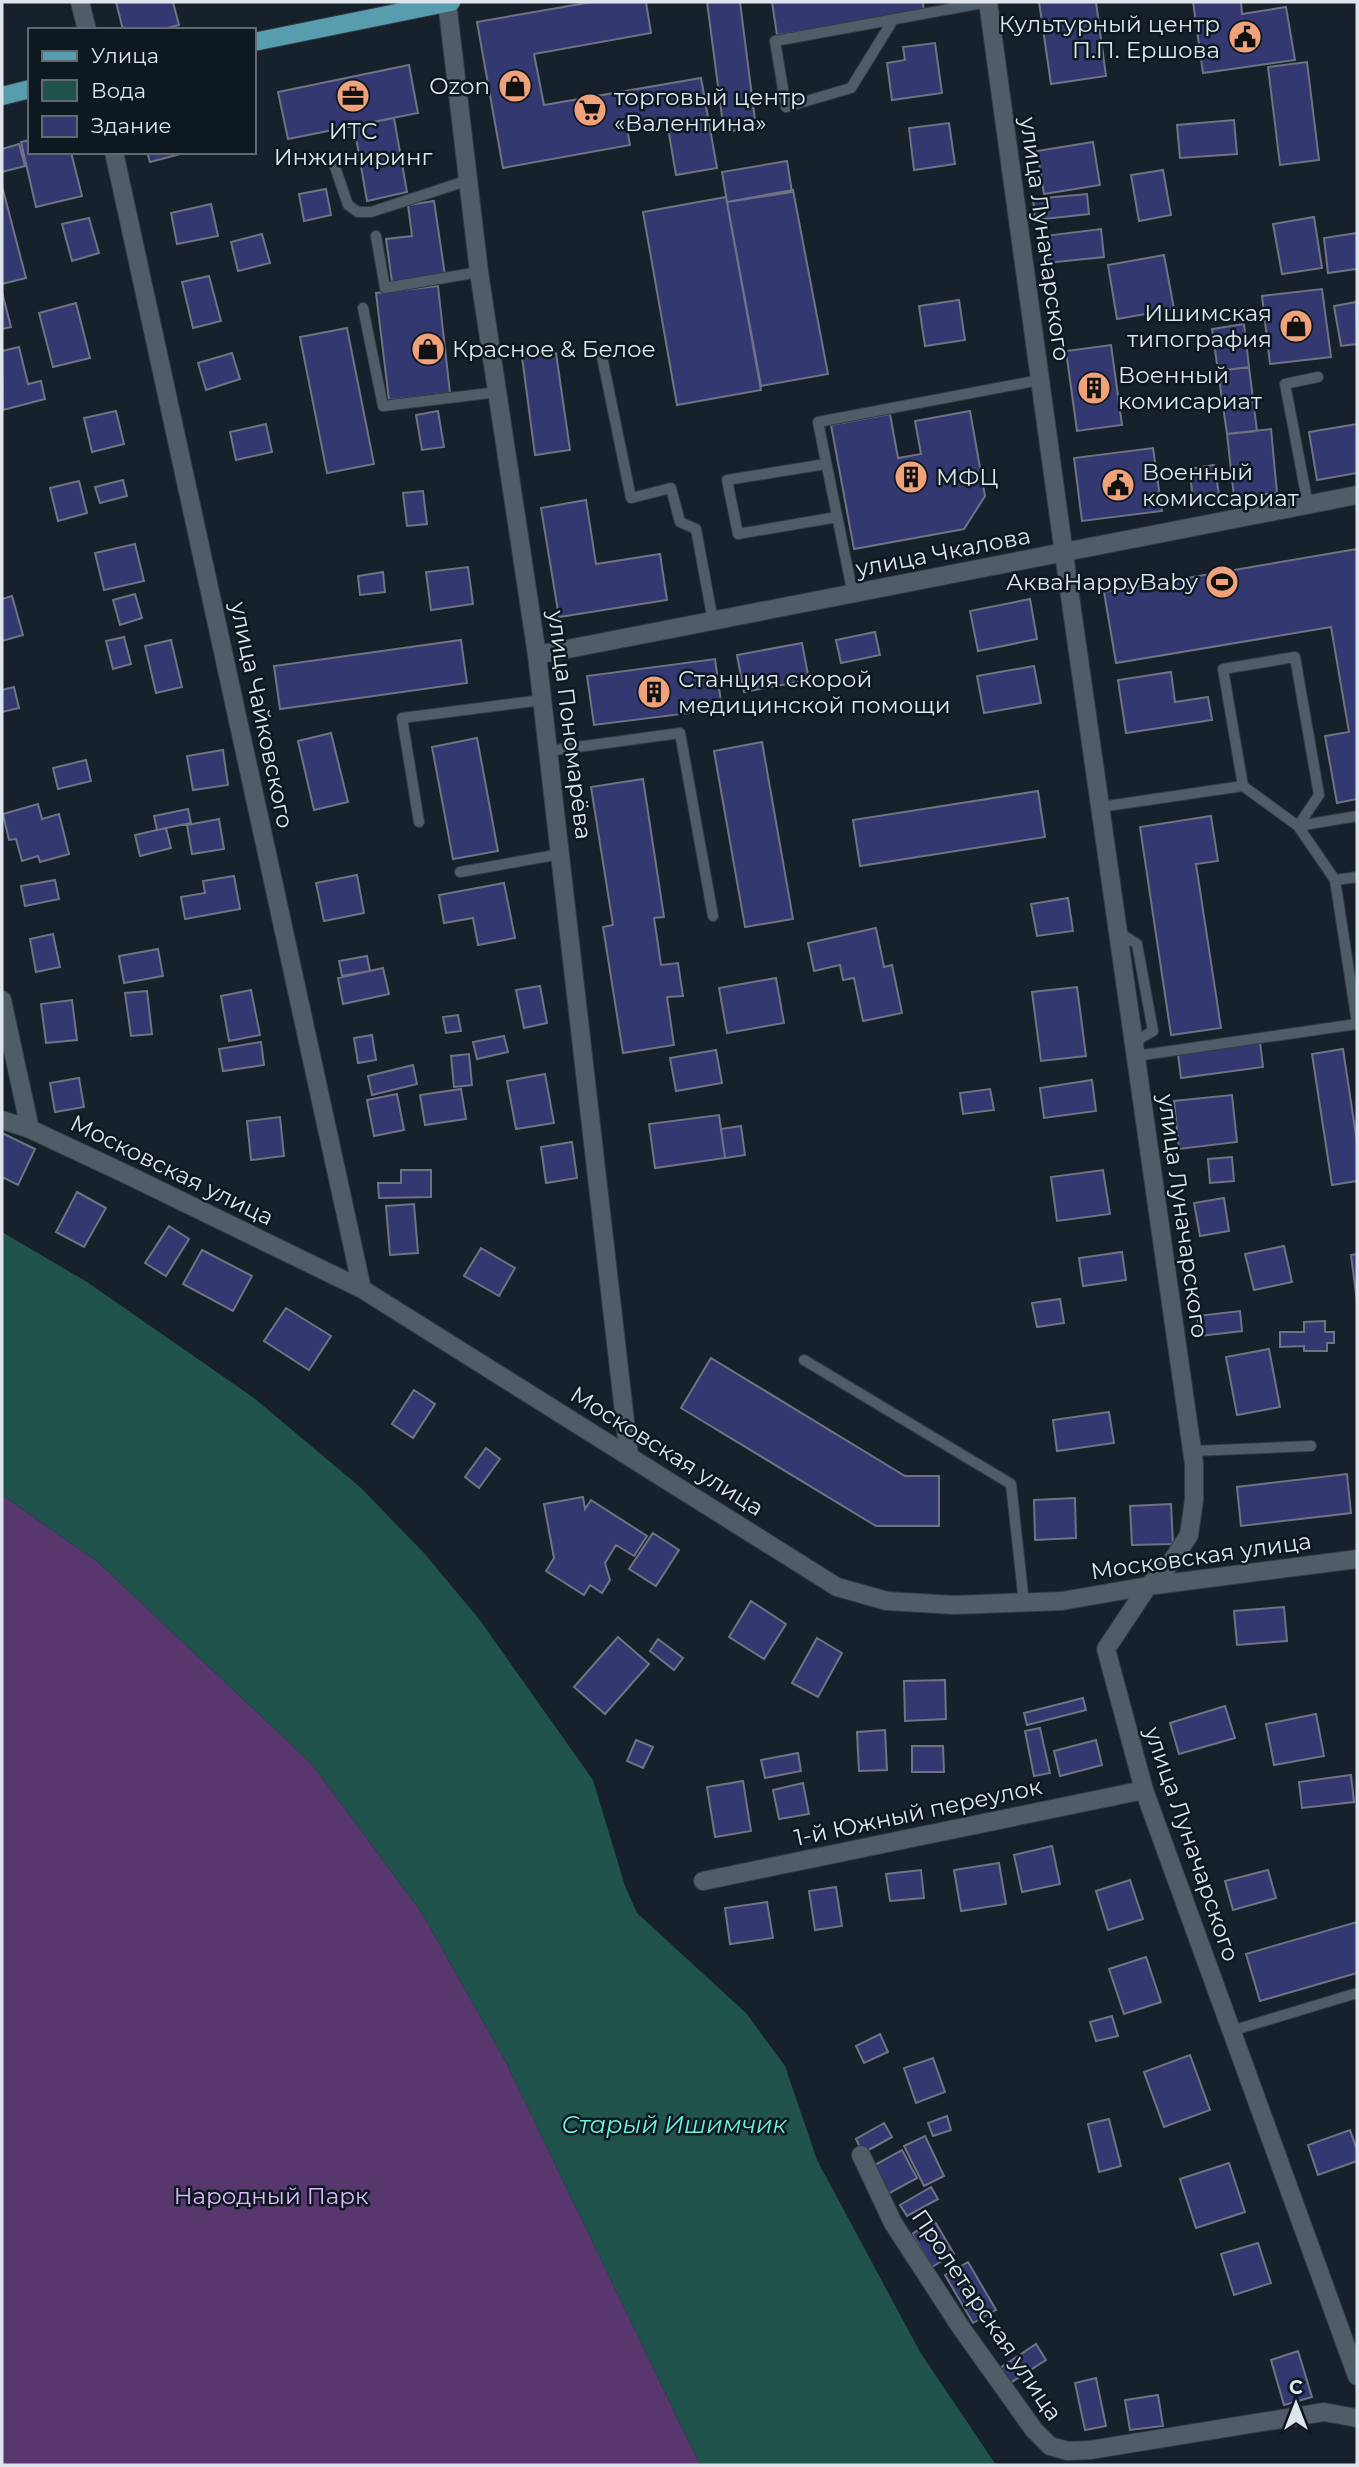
<svg xmlns="http://www.w3.org/2000/svg" width="1359" height="2467" viewBox="0 0 1359 2467" font-family="Montserrat,sans-serif">
<style>
.forest{fill:#58376e}
.water{fill:#1f534b}
.building{fill:#343870;stroke:#6f7282;stroke-width:2}
.lines{fill:none;stroke-linecap:round;stroke-linejoin:round}
.service-casing{stroke:#333a43;stroke-width:12}
.minor-casing{stroke:#333a43;stroke-width:20}
.primary-casing{stroke:#333a43;stroke-width:20}
.service{stroke:#505c67;stroke-width:10}
.minor{stroke:#505c67;stroke-width:18}
.primary{stroke:#579dae;stroke-width:18}
.labels{text-anchor:middle;dominant-baseline:central;stroke-width:5;stroke-linejoin:round;paint-order:stroke}
.poi-label{font-size:23px;fill:#dee5ec;stroke:#0d1821;text-anchor:start}
.street-label{font-size:23px;fill:#dee5ec;stroke:#0d1821}
.park-label{font-size:23px;fill:#ddb7fa;stroke:#0d1821}
.water-label{font-size:24px;font-style:italic;fill:#69f5dd;stroke:#0d1821}
</style>
<rect width="100%" height="100%" fill="#16212b"/>
<path class="forest" d="M2,1495L98,1562L312,1764L422,1913L506,2062L700,2465H2Z"/>
<path class="water" d="M2,1232L87,1282L254,1398L360,1487L424,1553L479,1619L593,1780L625,1886L637,1913L746,2013L785,2066L817,2160L920,2352L996,2465H700L506,2062L422,1913L312,1764L98,1562L2,1495Z"/>
<path class="building" d="M116,2H173L179,25L160,30H123Z
M592,2H646L651,33L534,54L544,105L701,78L717,168L676,175L667,122L627,129L630,145L503,168L477,22Z
M707,2H740L756,128L724,132Z
M772,2H923L924,13L777,35Z
M1039,2H1096L1106,76L1051,84Z
M1193,2H1241L1242,14L1286,7L1295,60L1203,73Z
M935,43L942,93L892,100L887,63L905,60L903,47Z
M1307,62L1319,160L1280,165L1268,67Z
M409,65L418,113L288,139L278,92Z
M394,118L407,192L367,201L354,126Z
M1234,120L1237,154L1180,158L1177,125Z
M949,123L955,164L914,170L909,128Z
M30,140V152H71L82,196L36,207L21,142Z
M1093,142L1100,185L1044,194L1037,151Z
M19,144L25,166L2,172V149Z
M147,152H188L150,162Z
M787,161L792,192L727,202L722,172Z
M1163,170L1171,215L1139,221L1131,175Z
M2,186L26,278L2,284Z
M326,189L331,215L304,221L299,194Z
M793,190L828,374L761,386L727,202Z
M1087,194L1089,214L1035,220L1033,199Z
M726,197L761,390L677,405L643,212Z
M434,201L445,275L392,282L386,239L412,236L408,205Z
M211,204L218,236L177,244L171,213Z
M1314,217L1322,268L1282,274L1273,224Z
M89,218L99,253L72,261L62,224Z
M1101,229L1104,257L1047,263L1044,236Z
M1357,233V269L1328,273L1324,238Z
M262,234L270,263L238,271L231,242Z
M1164,255L1174,309L1117,319L1108,265Z
M209,276L221,321L193,328L182,282Z
M438,286L450,393L389,400L376,293Z
M1322,289L1331,357L1270,364L1262,296Z
M2,292L11,327L2,329Z
M959,300L965,340L925,346L919,306Z
M1356,302L1357,344L1341,346L1334,306Z
M76,303L90,358L53,367L39,313Z
M1244,324L1249,367L1218,371L1212,329Z
M347,328L374,464L327,473L300,337Z
M1111,345L1122,425L1077,431L1066,351Z
M19,347L28,384L41,381L45,399L3,410L2,351Z
M232,353L240,379L206,390L198,363Z
M556,353L570,450L535,455L522,357Z
M1249,367L1257,431L1227,434L1218,371Z
M116,411L124,444L92,452L84,418Z
M438,411L444,447L422,450L416,415Z
M970,411L985,496L964,529L854,549L831,425L890,414L898,458L921,454L915,421Z
M266,424L272,452L236,460L230,432Z
M1357,424V473L1317,480L1309,432Z
M1271,429L1277,493L1234,497L1227,434Z
M1153,448L1162,511L1082,521L1074,458Z
M1214,465L1219,494L1193,498L1189,469Z
M123,480L127,496L100,503L95,487Z
M79,481L87,513L58,521L50,488Z
M423,491L427,524L407,526L403,493Z
M586,500L596,564L660,554L667,600L559,617L541,508Z
M135,544L144,581L104,590L95,553Z
M1357,549V799L1337,803L1325,736L1349,732L1331,627L1116,663L1104,592Z
M468,567L473,604L431,610L426,572Z
M383,572L385,592L360,595L358,576Z
M135,594L142,618L120,625L113,600Z
M12,596L23,635L2,641V599Z
M1030,599L1037,639L978,651L970,611Z
M875,632L880,655L841,663L836,640Z
M124,637L131,664L113,669L106,641Z
M171,640L182,687L156,693L145,646Z
M461,640L467,683L280,709L274,666Z
M802,643L809,680L744,692L737,655Z
M715,659L722,709L594,725L587,676Z
M1034,666L1041,703L984,713L977,676Z
M1171,672L1175,702L1208,697L1212,720L1126,733L1118,680Z
M14,687L19,708L2,712V690Z
M331,733L348,802L314,810L298,741Z
M477,738L498,851L453,859L432,747Z
M762,742L793,919L745,927L714,751Z
M223,750L228,785L193,790L187,756Z
M86,760L91,781L58,789L53,768Z
M643,779L664,917L654,918L661,965L678,963L683,996L667,997L674,1045L623,1053L603,927L613,925L591,787Z
M1038,791L1045,837L860,866L853,820Z
M38,804L42,819L59,814L69,854L40,862L38,856L22,861L16,839L9,840L3,814Z
M188,809L191,823L157,830L154,816Z
M1211,816L1218,861L1196,864L1221,1028L1171,1035L1140,827Z
M219,819L224,849L192,854L187,825Z
M166,828L171,848L140,856L135,835Z
M357,875L364,913L324,921L316,883Z
M234,876L240,909L185,919L181,897L205,893L203,881Z
M55,880L59,899L25,906L21,886Z
M504,883L515,938L478,945L473,918L444,923L439,895Z
M1068,898L1073,931L1037,936L1031,904Z
M876,928L884,967L892,965L902,1013L863,1021L854,978L843,980L840,965L814,971L808,943Z
M53,934L60,967L36,972L30,939Z
M158,949L163,976L124,983L119,956Z
M367,956L370,971L342,976L339,961Z
M383,968L389,994L343,1004L338,978Z
M776,978L784,1023L727,1033L719,988Z
M540,986L547,1023L524,1028L516,990Z
M1077,987L1086,1056L1041,1061L1032,992Z
M251,990L260,1035L229,1041L221,996Z
M147,991L152,1034L131,1036L125,993Z
M72,1000L77,1040L46,1043L41,1004Z
M458,1015L461,1031L446,1033L443,1017Z
M372,1035L376,1060L358,1063L354,1038Z
M504,1036L508,1052L477,1059L473,1042Z
M261,1042L264,1065L223,1071L219,1049Z
M1260,1042L1263,1067L1181,1078L1178,1054Z
M1343,1049L1357,1142V1181L1332,1185L1312,1054Z
M716,1050L722,1083L676,1091L670,1058Z
M469,1054L472,1085L454,1087L451,1056Z
M413,1065L417,1084L372,1095L368,1076Z
M545,1074L554,1123L516,1129L507,1081Z
M79,1078L84,1107L55,1112L50,1083Z
M1092,1080L1096,1111L1044,1118L1040,1088Z
M461,1089L466,1119L425,1125L420,1095Z
M990,1089L994,1110L963,1114L960,1093Z
M397,1094L404,1130L374,1136L367,1100Z
M1232,1095L1237,1142L1179,1149L1174,1101Z
M719,1115L725,1158L655,1168L649,1124Z
M280,1117L284,1156L251,1160L247,1121Z
M741,1126L745,1155L725,1158L721,1129Z
M2,1133L35,1149L18,1185L2,1177Z
M572,1142L577,1178L546,1183L541,1147Z
M1232,1157L1234,1181L1210,1183L1208,1159Z
M401,1170H431V1197L379,1198L378,1183H401Z
M1103,1170L1110,1214L1057,1221L1051,1177Z
M77,1192L106,1208L84,1247L56,1232Z
M1224,1198L1229,1231L1200,1236L1194,1203Z
M414,1204L418,1253L390,1255L386,1206Z
M169,1226L189,1239L166,1276L145,1263Z
M1284,1246L1292,1282L1254,1290L1245,1254Z
M481,1248L515,1268L499,1296L464,1276Z
M202,1250L252,1276L233,1311L183,1284Z
M1122,1252L1126,1280L1083,1286L1079,1258Z
M1357,1254V1301L1351,1255Z
M1060,1299L1064,1323L1037,1327L1032,1303Z
M286,1308L331,1336L309,1370L264,1341Z
M1240,1311L1242,1331L1200,1336L1197,1316Z
M1325,1321V1332H1334V1343H1327V1351H1304V1346L1280,1347V1332H1304V1322Z
M1269,1349L1280,1407L1237,1415L1226,1357Z
M711,1358L905,1476H939V1526H876L681,1408Z
M414,1390L435,1404L413,1438L392,1424Z
M1109,1412L1114,1443L1057,1451L1053,1420Z
M486,1448L500,1459L479,1488L465,1477Z
M1347,1474L1351,1513L1241,1526L1237,1487Z
M583,1497L585,1509L591,1500L647,1536L634,1556L616,1545L605,1563L610,1580L602,1593L590,1585L584,1595L546,1571L554,1558L544,1504Z
M1075,1498L1076,1538L1035,1540L1034,1500Z
M1171,1504L1173,1544L1132,1545L1130,1506Z
M653,1533L679,1550L656,1586L629,1569Z
M751,1601L786,1624L764,1659L729,1637Z
M1284,1607L1287,1641L1237,1645L1234,1611Z
M618,1637L649,1664L605,1714L574,1687Z
M817,1638L842,1653L818,1697L792,1683Z
M658,1639L683,1658L674,1670L650,1651Z
M945,1680L946,1719L905,1721L904,1681Z
M1083,1698L1086,1710L1027,1725L1024,1713Z
M1225,1706L1235,1738L1179,1754L1170,1723Z
M1316,1714L1324,1756L1274,1765L1266,1724Z
M1040,1728L1050,1773L1034,1776L1025,1731Z
M885,1730L887,1770L859,1771L857,1732Z
M636,1740L653,1747L643,1768L627,1761Z
M1096,1740L1102,1765L1060,1776L1054,1751Z
M912,1746H943L944,1772H912Z
M798,1753L801,1771L765,1778L761,1760Z
M1351,1775L1354,1802L1302,1808L1299,1782Z
M743,1781L751,1831L715,1837L707,1787Z
M803,1783L809,1814L779,1819L773,1790Z
M1052,1846L1060,1884L1022,1892L1014,1855Z
M999,1863L1006,1904L961,1911L954,1870Z
M921,1870L924,1898L890,1901L886,1874Z
M1268,1870L1276,1898L1233,1910L1225,1881Z
M1130,1880L1143,1919L1108,1930L1096,1891Z
M836,1887L842,1926L815,1930L809,1891Z
M767,1902L773,1938L730,1944L725,1908Z
M1357,1922V1973L1260,2001L1246,1954Z
M1146,1957L1161,2002L1124,2014L1109,1969Z
M1112,2016L1118,2036L1096,2041L1090,2022Z
M880,2034L888,2052L864,2063L856,2046Z
M1190,2055L1210,2110L1164,2127L1144,2072Z
M933,2058L945,2092L916,2103L904,2068Z
M947,2116L951,2130L933,2136L928,2123Z
M1109,2119L1121,2166L1099,2172L1088,2124Z
M884,2123L892,2137L863,2153L856,2139Z
M1350,2130L1357,2150V2161L1318,2175L1308,2145Z
M925,2136L944,2176L924,2186L904,2146Z
M902,2150L917,2178L888,2194L873,2166Z
M1229,2163L1245,2212L1196,2228L1180,2179Z
M931,2187L938,2199L907,2216L900,2205Z
M934,2220L954,2254L932,2267L912,2234Z
M1258,2243L1271,2283L1234,2295L1221,2254Z
M968,2262L996,2310L973,2323L945,2275Z
M1036,2344L1046,2360L1007,2385L997,2370Z
M1298,2351L1312,2397L1284,2405L1271,2360Z
M1096,2378L1106,2426L1085,2430L1075,2383Z
M1158,2395L1163,2426L1130,2430L1125,2400Z"/>
<g class="lines">
<defs>
<path id="service" d="M893,20L851,88L786,107L775,41L988,2
M334,164L348,205L358,212H371L469,180
M376,236L385,288L479,272
M363,308L383,406L498,392
M602,357L631,498L671,488L680,522L696,529L713,621
M826,464L727,480L738,534L837,517
M1308,505L1285,384L1318,377
M853,595L818,422L1040,380
M548,751L680,733L713,916
M1243,786L1223,669L1295,657L1319,795L1298,826L1335,880
M1100,807L1243,786L1298,826L1357,816
M419,822L402,718L542,700
M460,872L561,854
M1357,877L1335,880L1357,1023
M1118,932L1137,944L1153,1031L1134,1042
M1136,1056L1357,1024
M804,1360L1011,1484L1024,1603
M1192,1451L1311,1446
M1231,2031L1357,1993"/>
<path id="minor" d="M80,2L87,30
M447,2L479,272L537,655L629,1456
M988,2L1064,554L1194,1464V1500L1189,1535L1170,1564L1148,1586L1106,1649L1144,1790L1357,2376
M114,152L362,1289
M537,655L1357,495
M2,1000L30,1129
M2,1120L30,1129L130,1176L362,1289L837,1587L887,1601L954,1605L1062,1601L1148,1586L1357,1559
M703,1881L1144,1790
M861,2155L893,2223L962,2329L1034,2430L1050,2446L1068,2451L1090,2450L1324,2412L1357,2418"/>
<path id="primary" d="M254,42L451,2
M2,96L30,89"/>
</defs>
<use href="#service" class="service-casing"/>
<use href="#minor" class="minor-casing"/>
<use href="#primary" class="primary-casing"/>
<use href="#service" class="service"/>
<use href="#minor" class="minor"/>
<use href="#primary" class="primary"/>
</g>
<defs>
<symbol id="civic-disc" viewBox="-11 -11 22 22"><circle r="9.5" fill="#f0a27a" stroke="#0d1821"/><path d="M-.6-6.5H3V-4.5H.6V-3L4-1V1h2V6H-6V1h2V-1L-.6-3ZM-1.2 2.5V6h2.4V2.5Z" fill="#111"/></symbol>
<symbol id="shop-disc" viewBox="-11 -11 22 22"><circle r="9.5" fill="#f0a27a" stroke="#0d1821"/><path d="M-5-2.5h2.3a2.7 3.5 0 0 1 5.4 0H5L5.5 6h-11ZM-1.5-2.5h3a1.5 2.3 0 0 0-3 0Z" fill="#111"/></symbol>
<symbol id="office-disc" viewBox="-11 -11 22 22"><circle r="9.5" fill="#f0a27a" stroke="#0d1821"/><path d="M-6-3h4V-5.5h4V-3h4V5H-6ZM-1-4.5V-3h2v-1.5ZM-6 0V1H6V0Z" fill="#111"/></symbol>
<symbol id="supermarket-disc" viewBox="-11 -11 22 22"><circle r="9.5" fill="#f0a27a" stroke="#0d1821"/><path d="M-6-5.5h2.5l.6 2H6L4.5 2H-2.5L-4.4-4H-6ZM-1.5 3.2a1.3 1.3 0 1 0 .1 0ZM3 3.2a1.3 1.3 0 1 0 .1 0Z" fill="#111"/></symbol>
<symbol id="building-disc" viewBox="-11 -11 22 22"><circle r="9.5" fill="#f0a27a" stroke="#0d1821"/><path d="M-4-6H4V6H1V3H-1V6H-4ZM-2.5-4.3h1.7v1.8h-1.7ZM.8-4.3h1.7v1.8H.8ZM-2.5-1h1.7V.8h-1.7ZM.8-1h1.7V.8H.8Z" fill="#111"/></symbol>
<symbol id="stadium-disc" viewBox="-11 -11 22 22"><circle r="9.5" fill="#f0a27a" stroke="#0d1821"/><path d="M0-5a6.5 5 0 1 0 0 10a6.5 5 0 1 0 0-10ZM-3.5-1.8h7v3.6h-7Z" fill="#111"/></symbol>
</defs>
<g fill-rule="evenodd">
<use href="#civic-disc" x="1226" y="18" width="38" height="38"/>
<use href="#shop-disc" x="496" y="67" width="38" height="38"/>
<use href="#office-disc" x="334" y="77" width="38" height="38"/>
<use href="#supermarket-disc" x="571" y="91" width="38" height="38"/>
<use href="#shop-disc" x="1277" y="307" width="38" height="38"/>
<use href="#shop-disc" x="409" y="330" width="38" height="38"/>
<use href="#building-disc" x="1075" y="369" width="38" height="38"/>
<use href="#building-disc" x="892" y="458" width="38" height="38"/>
<use href="#civic-disc" x="1099" y="466" width="38" height="38"/>
<use href="#stadium-disc" x="1203" y="563" width="38" height="38"/>
<use href="#building-disc" x="635" y="673" width="38" height="38"/>
</g>
<g class="labels">
<g class="poi-label">
<text x="1220" y="24" text-anchor="end">Культурный центр<tspan x="1220" dy="26">П.П. Ершова</tspan></text>
<text x="490" y="86" text-anchor="end">Ozon</text>
<text x="614" y="97">торговый центр<tspan x="614" dy="26">«Валентина»</tspan></text>
<text x="353" y="131" text-anchor="middle">ИТС<tspan x="353" dy="26">Инжиниринг</tspan></text>
<text x="1272" y="313" text-anchor="end">Ишимская<tspan x="1272" dy="26">типография</tspan></text>
<text x="452" y="349">Красное &amp; Белое</text>
<text x="1118" y="375">Военный<tspan x="1118" dy="26">комисариат</tspan></text>
<text x="1142" y="472">Военный<tspan x="1142" dy="26">комиссариат</tspan></text>
<text x="936" y="477">МФЦ</text>
<text x="1198" y="582" text-anchor="end">АкваHappyBaby</text>
<text x="678" y="679">Станция скорой<tspan x="678" dy="26">медицинской помощи</tspan></text>
</g>
<g class="street-label">
<text transform="translate(1045 239) rotate(82)">улица Луначарского</text>
<text transform="translate(943 552) rotate(-11)">улица Чкалова</text>
<text transform="translate(262 715) rotate(78)">улица Чайковского</text>
<text transform="translate(570 725) rotate(83)">улица Пономарёва</text>
<text transform="translate(172 1170) rotate(26)">Московская улица</text>
<text transform="translate(1183 1216) rotate(82)">улица Луначарского</text>
<text transform="translate(667 1451) rotate(32)">Московская улица</text>
<text transform="translate(1201 1556) rotate(-8)">Московская улица</text>
<text transform="translate(918 1812) rotate(-12)">1-й Южный переулок</text>
<text transform="translate(1192 1844) rotate(71)">улица Луначарского</text>
<text transform="translate(987 2315) rotate(56)">Пролетарская улица</text>
</g>
<g class="park-label">
<text x="271" y="2196">Народный Парк</text>
</g>
<g class="water-label">
<text x="674" y="2124">Старый Ишимчик</text>
</g>
</g>
<rect width="1359" height="2467" fill="none" stroke="#dee5ec" stroke-width="7"/>
<rect x="28" y="28" width="228" height="126" fill="#0d1821" stroke="#616a72" stroke-width="2"/>
<rect x="42" y="51" width="35" height="10" fill="#579dae" stroke="#616a72" stroke-width="2"/>
<text x="91" y="63" font-size="21" fill="#dee5ec">Улица</text>
<rect x="42" y="80" width="35" height="21" fill="#1f534b" stroke="#616a72" stroke-width="2"/>
<text x="91" y="98" font-size="21" fill="#dee5ec">Вода</text>
<rect x="42" y="116" width="35" height="21" fill="#343870" stroke="#616a72" stroke-width="2"/>
<text x="91" y="133" font-size="21" fill="#dee5ec">Здание</text>
<g transform="translate(1296 2404)" stroke="#0d1821" stroke-width="5" paint-order="stroke">
<path d="M0-5L12 26L0 18L-12 26Z" fill="#dee5ec"/>
<text y="-10" font-size="19" font-weight="bold" text-anchor="middle" fill="#dee5ec">С</text>
</g>
</svg>
